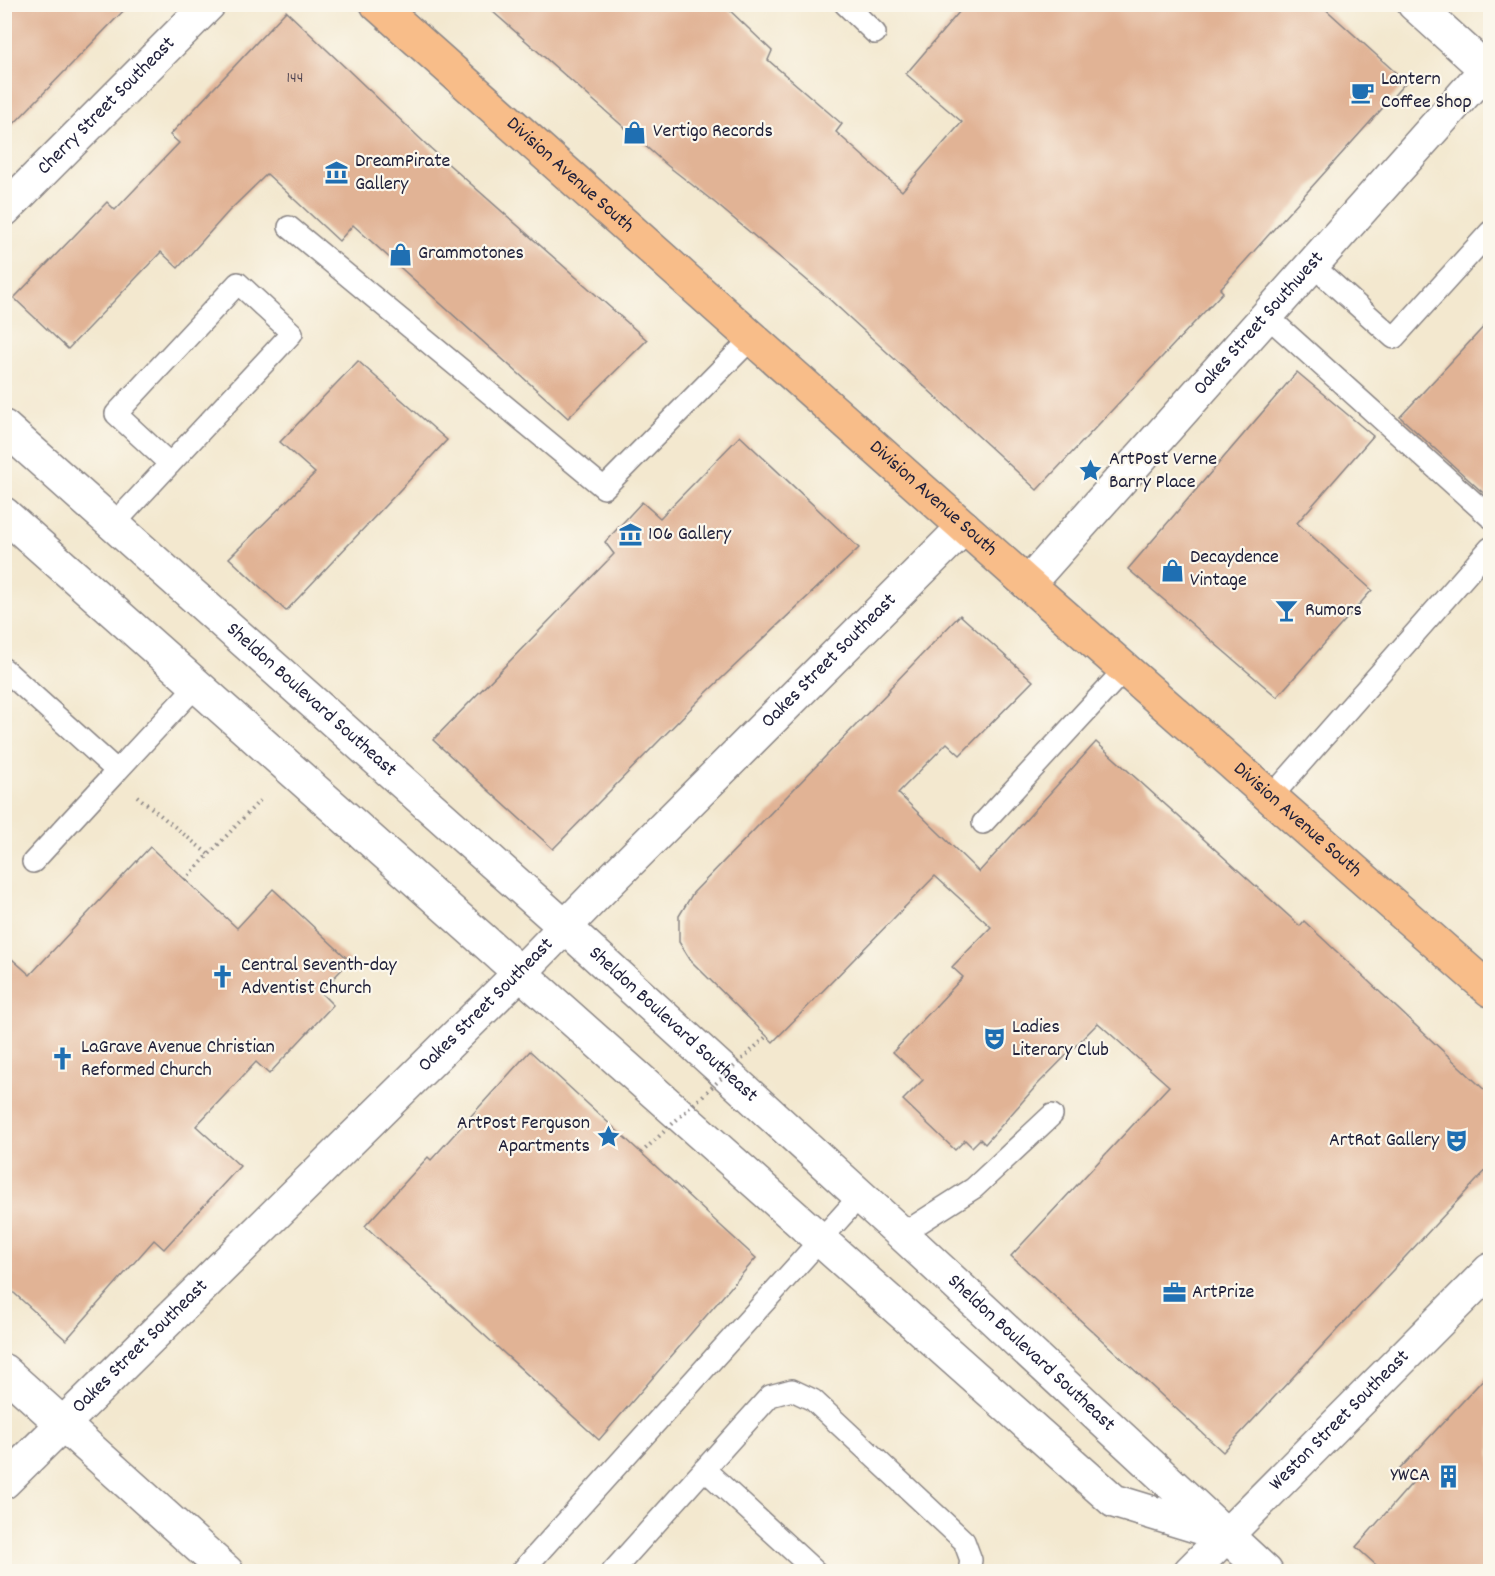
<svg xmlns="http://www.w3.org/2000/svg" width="1495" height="1576" viewBox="0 0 1495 1576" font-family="Dekko,sans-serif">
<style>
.building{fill:#e1b395}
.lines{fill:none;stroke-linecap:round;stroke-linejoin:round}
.service-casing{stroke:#8a8585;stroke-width:24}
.minor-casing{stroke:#8a8585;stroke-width:36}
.tertiary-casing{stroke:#8a8585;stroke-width:36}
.primary-casing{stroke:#8a8585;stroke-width:36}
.path{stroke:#8a8585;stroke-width:4;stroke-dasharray:1.5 4.5;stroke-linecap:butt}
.service{stroke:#fff;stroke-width:21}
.minor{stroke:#fff;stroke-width:33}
.tertiary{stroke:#fff;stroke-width:33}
.primary{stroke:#f8bd89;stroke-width:33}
.path-bridge{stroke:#8a8585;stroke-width:4;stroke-dasharray:1.5 4.5;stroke-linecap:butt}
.labels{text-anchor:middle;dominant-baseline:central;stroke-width:4.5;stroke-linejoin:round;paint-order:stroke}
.number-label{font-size:16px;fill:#524652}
.poi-label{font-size:20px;fill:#22223b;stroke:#fbf7ec;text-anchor:start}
.street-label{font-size:20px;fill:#22223b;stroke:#fbf7ec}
</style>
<rect width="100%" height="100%" fill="#fbf7ec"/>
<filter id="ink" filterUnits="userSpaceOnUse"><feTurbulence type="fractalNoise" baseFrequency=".0167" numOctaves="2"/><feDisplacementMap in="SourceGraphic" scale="12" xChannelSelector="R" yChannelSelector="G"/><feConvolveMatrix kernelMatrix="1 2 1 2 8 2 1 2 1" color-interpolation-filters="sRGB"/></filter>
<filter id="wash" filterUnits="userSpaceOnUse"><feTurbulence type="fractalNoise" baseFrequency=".008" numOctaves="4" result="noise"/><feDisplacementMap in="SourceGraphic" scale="24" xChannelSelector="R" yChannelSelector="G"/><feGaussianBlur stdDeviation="1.35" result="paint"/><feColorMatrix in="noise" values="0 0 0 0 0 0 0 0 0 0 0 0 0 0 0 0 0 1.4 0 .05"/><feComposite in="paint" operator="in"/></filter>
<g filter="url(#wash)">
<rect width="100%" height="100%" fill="#f3e8cf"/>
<g id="blocks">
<path class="building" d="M4,4H130L4,134Z
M484,4H723L772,51L768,60L842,124L836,132L902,191L962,122L906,74L966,4H1320L1406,82L1220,289L1223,292L1037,490L827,297L714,202L668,166Z
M286,11L428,146L647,340L568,418L353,225L339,241L267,174L229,211L178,268L161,252L68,349L14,298L107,202L115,210L179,143L170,135Z
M1491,319V500L1400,417Z
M358,361L447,440L286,611L229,558L315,473L280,442Z
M1297,372L1373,436L1297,523L1372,590L1277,697L1128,569Z
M740,436L859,548L705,694L553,849L433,740L614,554L605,542L642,502L660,518Z
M960,615L1033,681L960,755L947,743L898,793L979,872L1096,742L1300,926L1304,921L1491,1096V1165L1223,1452L1011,1256L1169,1086L1098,1023L1037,1085L985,1144L980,1139L972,1147L965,1140L955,1150L903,1100L923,1080L893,1052L963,977L952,967L991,927L935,876L773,1042L691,961L679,942V916L693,893L890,690L889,689Z
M150,847L237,928L273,889L350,961L320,992L333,1005L269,1074L256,1062L196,1126L240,1166L164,1249L154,1240L66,1340L4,1284V952L30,975Z
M530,1051L756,1258L599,1440L365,1226L428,1157L431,1160Z
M1491,1371V1572H1384L1356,1547L1413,1482L1399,1470Z"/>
</g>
</g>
<g filter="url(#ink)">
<use href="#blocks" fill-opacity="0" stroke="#8a8585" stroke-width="1.5"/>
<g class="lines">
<defs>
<path id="service" d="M845,4L875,33
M289,227L604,488L752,338
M1312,265L1394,338L1490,232
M1267,316L1490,517
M114,524L292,333L238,283L116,414L170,464
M4,669L117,771L196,686
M1271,797L1490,548
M983,823L1125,669
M33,862L117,771
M902,1234L974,1188L1052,1115
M704,1469L816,1572
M521,1572L860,1196
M612,1572L770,1396L792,1390L813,1400L964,1541L971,1560L969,1572"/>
<g id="minor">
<path id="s1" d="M4,427L564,926L902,1234L1266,1572"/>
<path d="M4,514L1114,1501L1219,1533"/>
<path d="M4,1371L227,1572"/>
</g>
<g id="tertiary">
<path d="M1414,4L1490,73"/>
<path id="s2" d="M4,210L209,4"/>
<path id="s3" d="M1028,584L1490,65"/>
<path id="s4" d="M4,1482L521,972L595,896L964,527"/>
<path id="s5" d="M1190,1572L1490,1270"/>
</g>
<g id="primary">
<path id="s6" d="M377,4L1028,584L1490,990"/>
</g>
</defs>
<use href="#service" class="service-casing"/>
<use href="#minor" class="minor-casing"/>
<use href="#tertiary" class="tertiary-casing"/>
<use href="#primary" class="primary-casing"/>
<path class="path" d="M137,796L208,854
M185,880L262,798"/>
<use href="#service" class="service"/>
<use href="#minor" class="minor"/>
<use href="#tertiary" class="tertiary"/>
<use href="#primary" class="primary"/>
<path class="path-bridge" d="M641,1153L767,1036"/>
</g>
</g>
<defs>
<symbol id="cafe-bare" viewBox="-9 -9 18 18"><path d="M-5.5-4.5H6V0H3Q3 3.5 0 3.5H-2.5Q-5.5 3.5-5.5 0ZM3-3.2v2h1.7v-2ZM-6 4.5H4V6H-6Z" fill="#1f6fb2" stroke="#fbf7ec" stroke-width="2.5" paint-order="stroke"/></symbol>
<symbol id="shop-bare" viewBox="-9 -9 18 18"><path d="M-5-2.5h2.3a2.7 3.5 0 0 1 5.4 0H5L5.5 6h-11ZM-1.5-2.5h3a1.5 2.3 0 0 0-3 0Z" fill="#1f6fb2" stroke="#fbf7ec" stroke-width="2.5" paint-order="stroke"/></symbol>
<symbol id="museum-bare" viewBox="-9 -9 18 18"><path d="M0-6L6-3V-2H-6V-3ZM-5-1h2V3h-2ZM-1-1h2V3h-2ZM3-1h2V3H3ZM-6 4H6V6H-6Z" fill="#1f6fb2" stroke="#fbf7ec" stroke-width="2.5" paint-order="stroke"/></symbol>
<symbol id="sight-bare" viewBox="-9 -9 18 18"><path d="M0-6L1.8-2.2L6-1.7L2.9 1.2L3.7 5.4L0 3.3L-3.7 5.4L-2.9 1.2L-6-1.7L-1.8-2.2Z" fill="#1f6fb2" stroke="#fbf7ec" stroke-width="2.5" paint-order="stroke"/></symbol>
<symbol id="bar-bare" viewBox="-9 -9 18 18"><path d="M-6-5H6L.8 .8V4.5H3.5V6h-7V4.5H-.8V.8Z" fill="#1f6fb2" stroke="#fbf7ec" stroke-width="2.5" paint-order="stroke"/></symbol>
<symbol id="church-bare" viewBox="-9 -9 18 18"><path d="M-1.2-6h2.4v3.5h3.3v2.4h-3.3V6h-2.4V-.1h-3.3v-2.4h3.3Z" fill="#1f6fb2" stroke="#fbf7ec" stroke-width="2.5" paint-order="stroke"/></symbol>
<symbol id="theatre-bare" viewBox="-9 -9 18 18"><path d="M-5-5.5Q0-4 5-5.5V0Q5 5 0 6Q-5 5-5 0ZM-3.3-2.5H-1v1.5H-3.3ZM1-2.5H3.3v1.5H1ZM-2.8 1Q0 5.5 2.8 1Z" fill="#1f6fb2" stroke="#fbf7ec" stroke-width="2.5" paint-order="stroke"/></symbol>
<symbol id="office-bare" viewBox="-9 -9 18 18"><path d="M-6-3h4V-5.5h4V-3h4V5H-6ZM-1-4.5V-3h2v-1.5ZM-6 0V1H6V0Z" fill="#1f6fb2" stroke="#fbf7ec" stroke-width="2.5" paint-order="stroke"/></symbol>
<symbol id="building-bare" viewBox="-9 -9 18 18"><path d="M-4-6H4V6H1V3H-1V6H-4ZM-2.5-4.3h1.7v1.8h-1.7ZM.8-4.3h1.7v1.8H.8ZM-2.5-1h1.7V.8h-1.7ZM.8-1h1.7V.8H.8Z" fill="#1f6fb2" stroke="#fbf7ec" stroke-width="2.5" paint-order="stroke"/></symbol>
</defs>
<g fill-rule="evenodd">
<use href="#cafe-bare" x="1346" y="76" width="33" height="33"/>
<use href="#shop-bare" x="618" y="116" width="33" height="33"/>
<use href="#museum-bare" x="320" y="156" width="33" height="33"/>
<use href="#shop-bare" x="384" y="238" width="33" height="33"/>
<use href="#sight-bare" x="1074" y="454" width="33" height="33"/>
<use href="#museum-bare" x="614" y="518" width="33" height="33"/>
<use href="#shop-bare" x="1156" y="554" width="33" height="33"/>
<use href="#bar-bare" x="1270" y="594" width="33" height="33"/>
<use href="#church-bare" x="206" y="960" width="33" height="33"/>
<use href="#theatre-bare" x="978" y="1022" width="33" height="33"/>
<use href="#church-bare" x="46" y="1042" width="33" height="33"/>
<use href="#sight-bare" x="592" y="1120" width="33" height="33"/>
<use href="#theatre-bare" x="1440" y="1124" width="33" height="33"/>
<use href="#office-bare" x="1158" y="1276" width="33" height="33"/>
<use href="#building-bare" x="1432" y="1460" width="33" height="33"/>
</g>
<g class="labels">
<g class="number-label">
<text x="295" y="78">144</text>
</g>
<g class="poi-label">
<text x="1381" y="80">Lantern<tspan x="1381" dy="23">Coffee Shop</tspan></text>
<text x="653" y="132">Vertigo Records</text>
<text x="355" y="162">DreamPirate<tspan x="355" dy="23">Gallery</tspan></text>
<text x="418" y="254">Grammotones</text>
<text x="1109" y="460">ArtPost Verne<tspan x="1109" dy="23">Barry Place</tspan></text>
<text x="648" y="535">106 Gallery</text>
<text x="1190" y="558">Decaydence<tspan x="1190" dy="23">Vintage</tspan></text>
<text x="1305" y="611">Rumors</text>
<text x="241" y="966">Central Seventh-day<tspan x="241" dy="23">Adventist Church</tspan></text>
<text x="1012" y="1028">Ladies<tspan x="1012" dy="23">Literary Club</tspan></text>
<text x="81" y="1048">LaGrave Avenue Christian<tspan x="81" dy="23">Reformed Church</tspan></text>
<text x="590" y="1124" text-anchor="end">ArtPost Ferguson<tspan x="590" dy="23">Apartments</tspan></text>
<text x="1439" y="1141" text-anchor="end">ArtRat Gallery</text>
<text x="1192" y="1293">ArtPrize</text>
<text x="1430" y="1476" text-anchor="end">YWCA</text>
</g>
<g class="street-label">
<text stroke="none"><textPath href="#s2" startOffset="146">Cherry Street Southeast</textPath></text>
<text stroke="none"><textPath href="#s6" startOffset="258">Division Avenue South</textPath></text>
<text stroke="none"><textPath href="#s3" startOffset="348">Oakes Street Southwest</textPath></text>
<text stroke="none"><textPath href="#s6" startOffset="744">Division Avenue South</textPath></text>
<text stroke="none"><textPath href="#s4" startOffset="1164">Oakes Street Southeast</textPath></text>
<text stroke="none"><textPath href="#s1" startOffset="411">Sheldon Boulevard Southeast</textPath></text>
<text stroke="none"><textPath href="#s6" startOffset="1230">Division Avenue South</textPath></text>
<text stroke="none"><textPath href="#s4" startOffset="678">Oakes Street Southeast</textPath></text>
<text stroke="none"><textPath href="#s1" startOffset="897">Sheldon Boulevard Southeast</textPath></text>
<text stroke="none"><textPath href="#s4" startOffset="192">Oakes Street Southeast</textPath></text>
<text stroke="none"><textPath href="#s1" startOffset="1383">Sheldon Boulevard Southeast</textPath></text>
<text stroke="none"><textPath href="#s5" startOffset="213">Weston Street Southeast</textPath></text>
</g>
</g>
<rect width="1495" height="1576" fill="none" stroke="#fbf7ec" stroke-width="24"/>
</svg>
